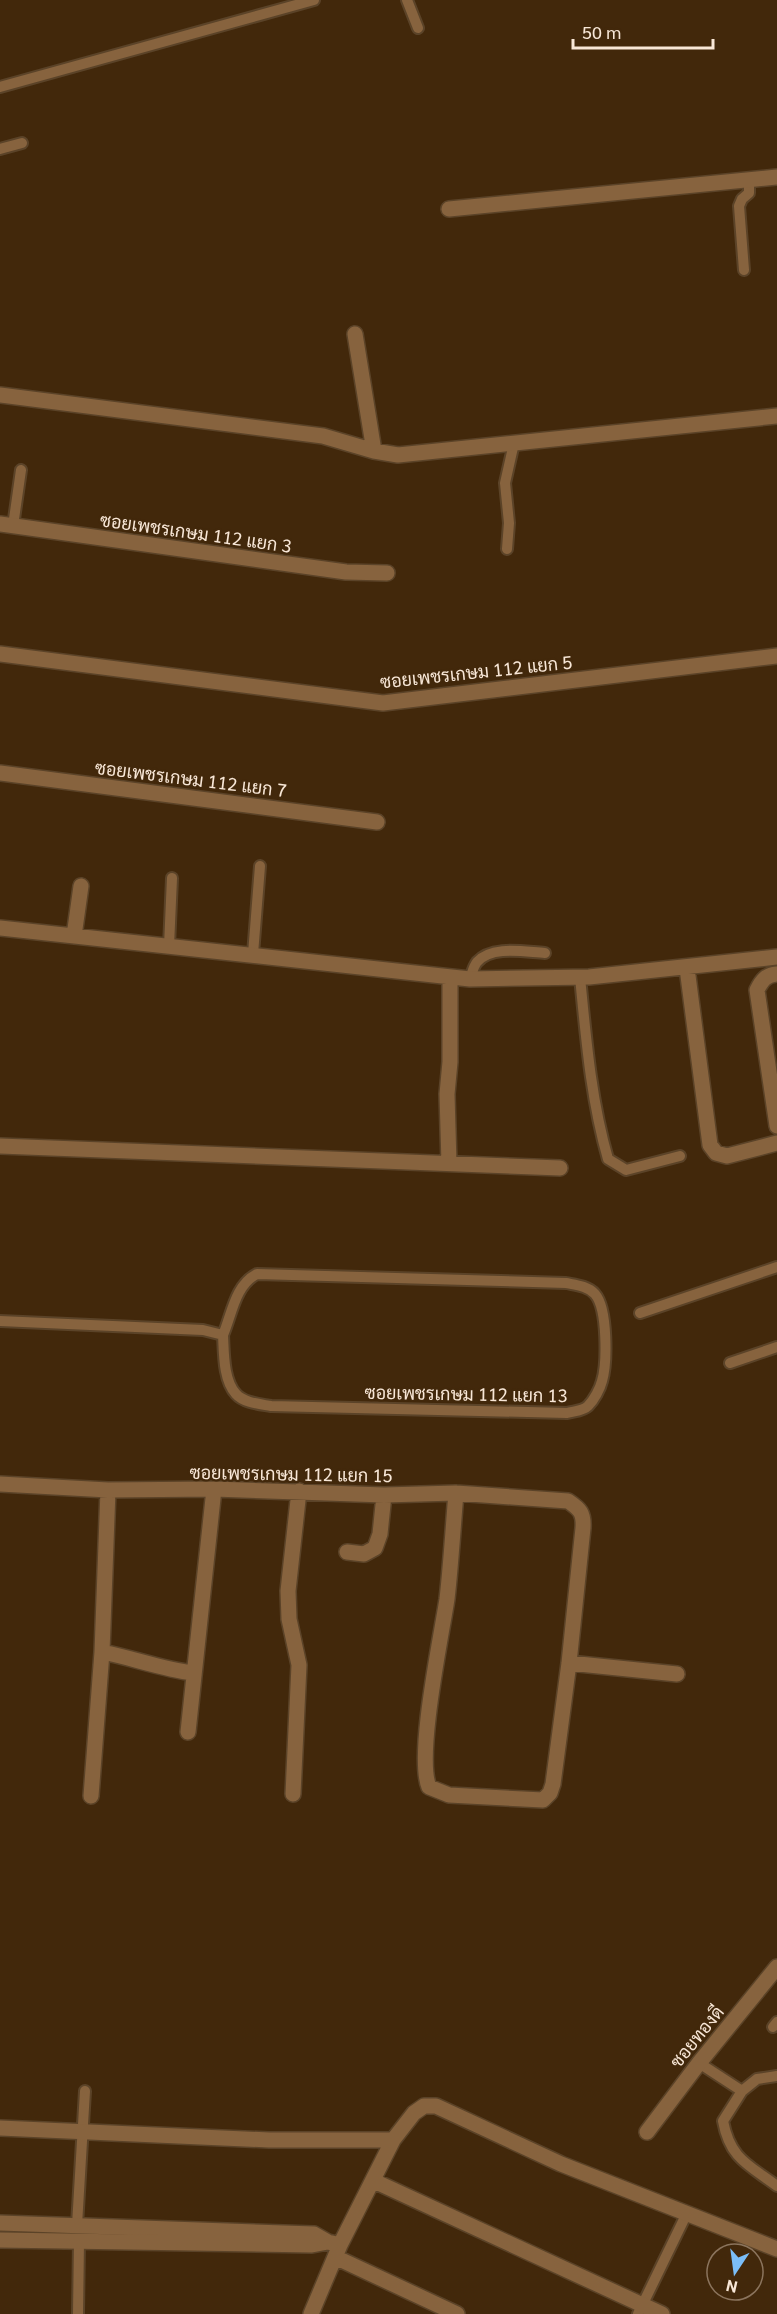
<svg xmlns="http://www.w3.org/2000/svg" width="777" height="2314" viewBox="0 0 777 2314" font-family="Georgia,Sarabun,serif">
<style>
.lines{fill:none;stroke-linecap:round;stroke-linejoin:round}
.lane-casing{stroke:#5b4328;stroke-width:14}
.street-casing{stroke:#5b4328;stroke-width:18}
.lane{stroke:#87633e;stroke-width:10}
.street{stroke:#87633e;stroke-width:15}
.labels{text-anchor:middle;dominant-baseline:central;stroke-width:4.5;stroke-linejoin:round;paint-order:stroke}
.street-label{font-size:18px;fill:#f8e7d7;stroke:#42280b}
</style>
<rect width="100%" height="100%" fill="#42280b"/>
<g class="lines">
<defs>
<path id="lane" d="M407,0L418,28
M0,87L314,0
M0,149L22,143
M744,270L739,206L742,199L749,193V179
M13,526L21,470
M507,549L509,523L505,483L514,443
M169,946L172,878
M253,954L260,866
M580,977C586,1038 591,1100 608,1159L626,1170L680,1156
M470,979C472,974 473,967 477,962C492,945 525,952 545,953
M640,1313L777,1267
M0,1321L203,1330L223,1335C224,1352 223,1380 236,1394C244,1403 260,1404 271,1406L567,1413C574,1411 583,1411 588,1406C594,1400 600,1389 602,1381C607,1364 608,1309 595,1294C588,1286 576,1285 566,1283L257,1274C235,1285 232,1314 223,1335
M730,1363L777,1347
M773,2027L777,2022
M699,2063L742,2091L723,2121C730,2159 749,2165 777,2186
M742,2091L757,2079L777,2076
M77,2225L85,2091
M78,2314L79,2241
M638,2314L687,2213"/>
<path id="street" d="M449,209L777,177
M355,334L374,451
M0,395L323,436L374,451L398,455L777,416
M0,524L346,572L387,573
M0,654L383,703L777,656
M0,773L377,822
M0,928L470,979L589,977L777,957
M74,936L81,886
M687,968L710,1145L716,1153L727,1156L777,1143
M777,974C766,975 762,980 757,990L777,1126
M0,1146L560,1168
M449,1164L447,1094L450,1062V978
M0,1484L108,1490L214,1489L384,1495L456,1493L568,1501C580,1509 584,1513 583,1528L569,1663L553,1784L550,1793L543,1800L449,1795L429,1787C416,1756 441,1638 447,1599C451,1564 453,1528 456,1493
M347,1552L364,1554L375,1548L380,1534L384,1495
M102,1652C133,1658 162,1669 193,1673
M569,1663L677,1674
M188,1732L214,1489
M293,1794L299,1665L289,1619L288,1591L299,1491
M91,1796L102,1652L108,1490
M0,2128L269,2140H393
M647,2132L699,2063L777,1967
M374,2181L662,2314
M0,2223L314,2234L328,2242L340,2245
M0,2240L312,2245L328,2242
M335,2257L457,2314
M311,2314L340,2245L393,2140L414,2113L424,2106H436L561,2164L777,2249"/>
</defs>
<use href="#lane" class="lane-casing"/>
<use href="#street" class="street-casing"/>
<use href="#lane" class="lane"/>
<use href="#street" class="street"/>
</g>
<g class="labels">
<g class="street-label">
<text transform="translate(196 532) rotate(8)">ซอยเพชรเกษม 112 แยก 3</text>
<text transform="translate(476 671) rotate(-6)">ซอยเพชรเกษม 112 แยก 5</text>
<text transform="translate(191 778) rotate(7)">ซอยเพชรเกษม 112 แยก 7</text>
<text transform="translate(466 1393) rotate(1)">ซอยเพชรเกษม 112 แยก 13</text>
<text transform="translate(291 1473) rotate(1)">ซอยเพชรเกษม 112 แยก 15</text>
<text transform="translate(696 2036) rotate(-51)">ซอยทองดี</text>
</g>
</g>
<g transform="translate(735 2272) rotate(193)"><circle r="28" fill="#42280b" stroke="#8b745d" stroke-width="1.5"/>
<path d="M0-4.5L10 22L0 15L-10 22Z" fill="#7bbef8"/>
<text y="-9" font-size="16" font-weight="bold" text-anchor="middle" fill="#f8e7d7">N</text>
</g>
<path d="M573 39v9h140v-9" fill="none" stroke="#f8e7d7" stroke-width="3"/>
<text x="582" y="39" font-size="18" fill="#f8e7d7" stroke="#42280b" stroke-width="4.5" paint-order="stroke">50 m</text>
</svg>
